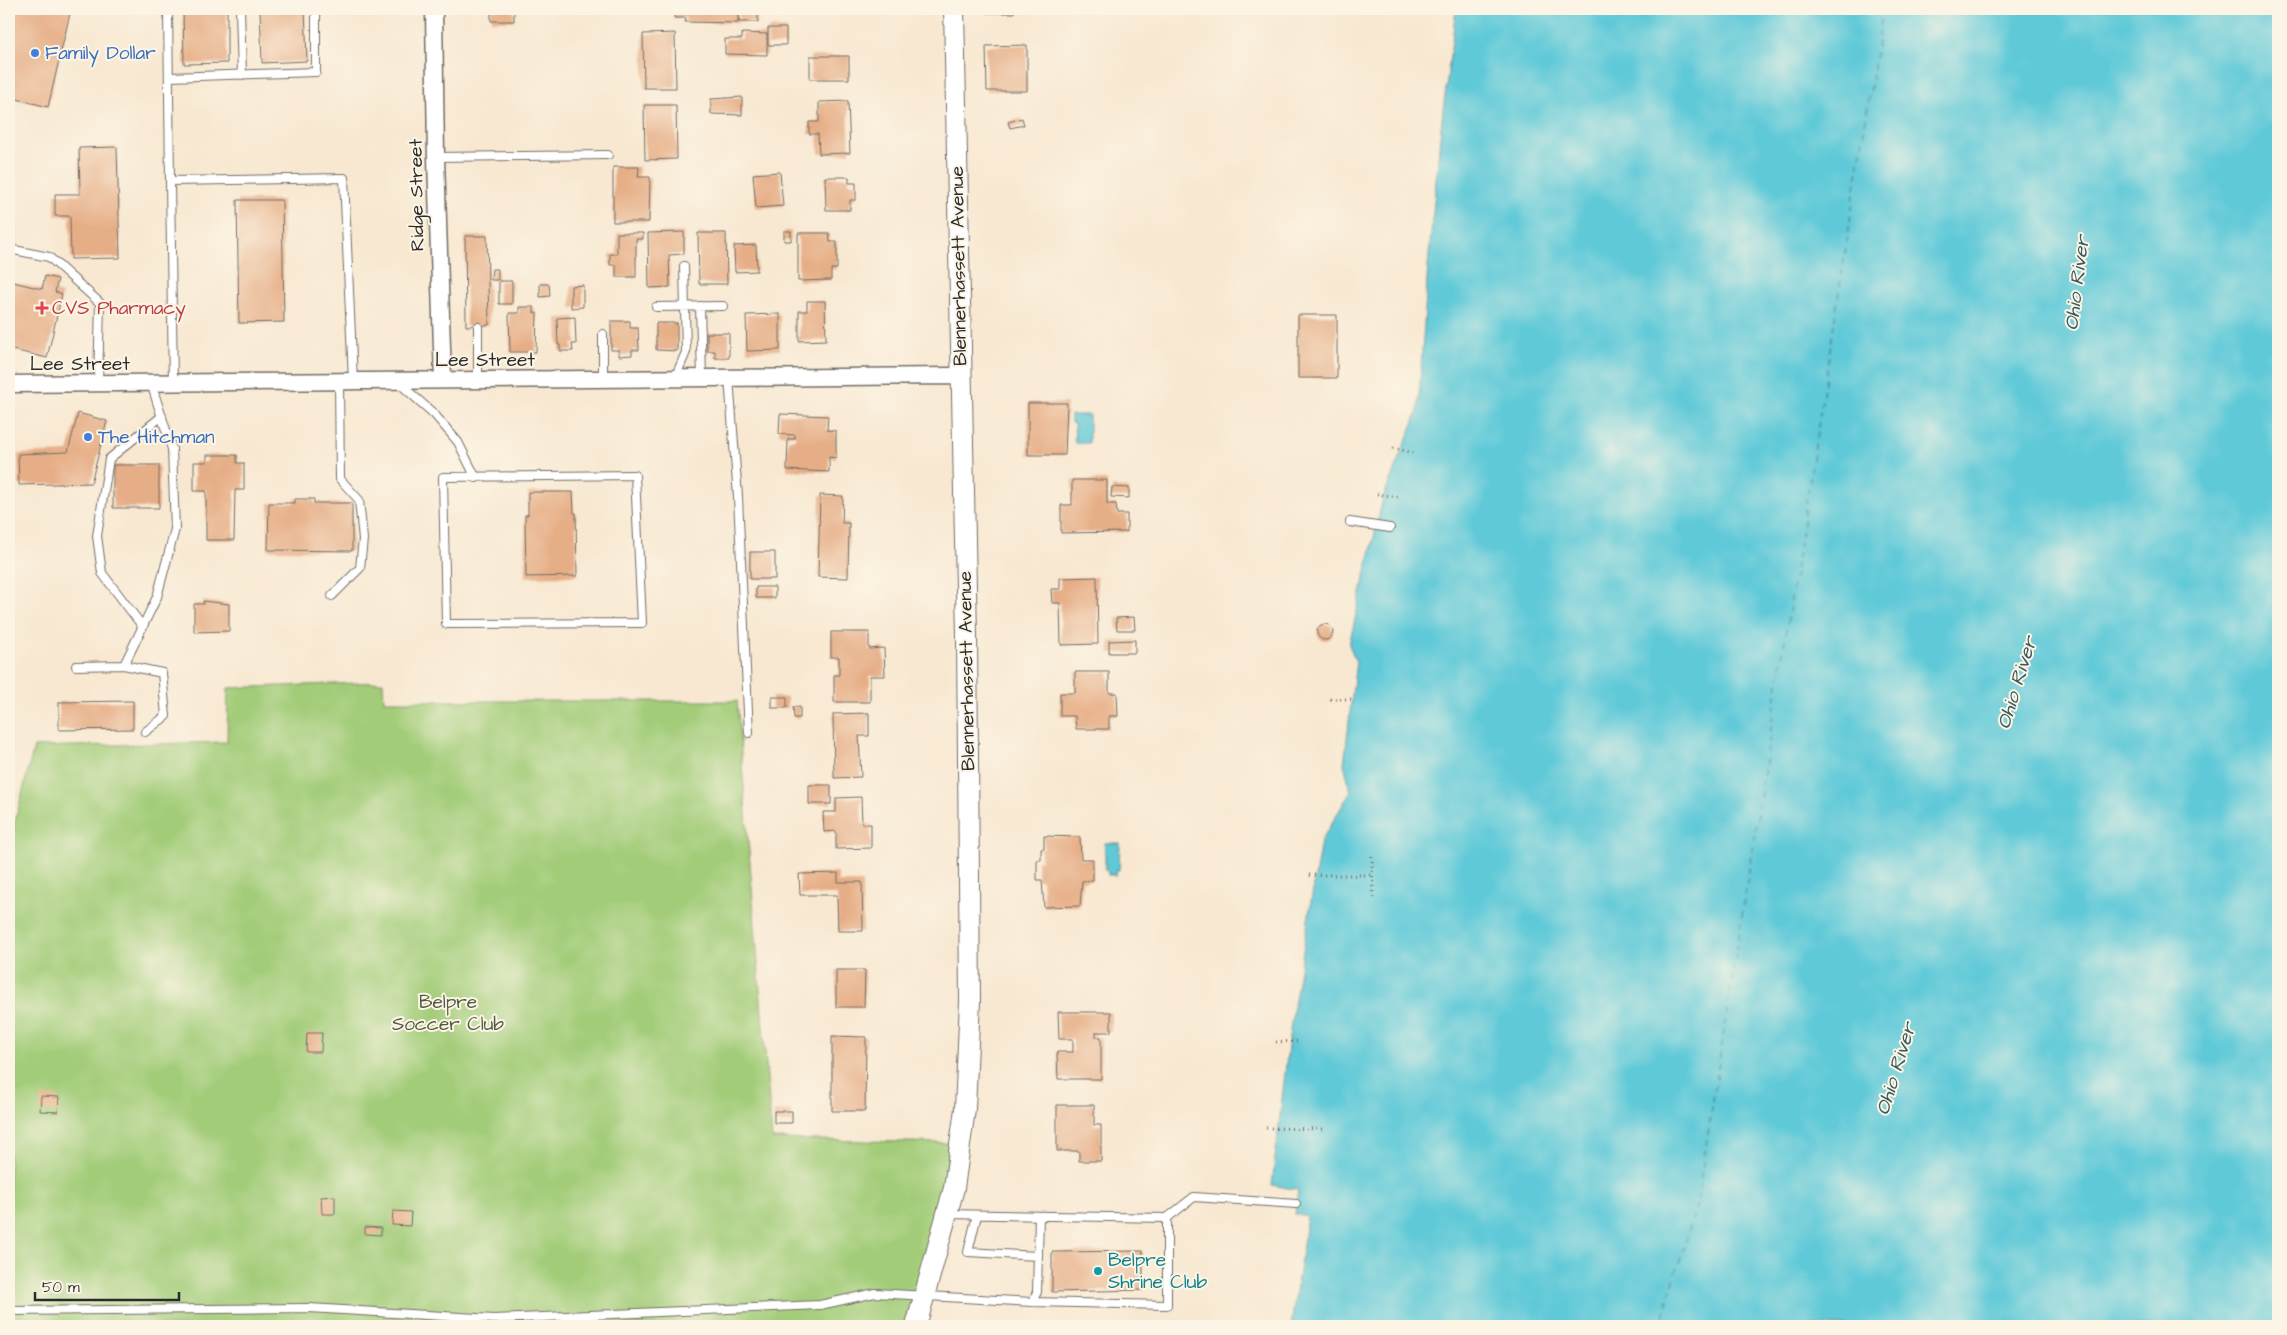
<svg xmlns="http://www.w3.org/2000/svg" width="2287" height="1335" viewBox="0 0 2287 1335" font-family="'Architects Daughter',sans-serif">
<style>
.green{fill:#a2cc78;stroke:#667c52}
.water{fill:#5ec9d8;stroke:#447a82}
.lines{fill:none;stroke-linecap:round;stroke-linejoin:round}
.ferry{stroke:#3a5a5f;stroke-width:1;stroke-dasharray:6 5;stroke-linecap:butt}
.building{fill:#e6ae86}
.service-casing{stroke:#736d65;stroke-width:10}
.minor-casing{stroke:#736d65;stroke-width:19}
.tertiary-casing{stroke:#736d65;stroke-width:22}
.path{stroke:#736d65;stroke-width:3;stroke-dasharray:1 4;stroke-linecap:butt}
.service{stroke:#fff;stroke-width:8}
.minor{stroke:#fff;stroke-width:16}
.tertiary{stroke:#fff;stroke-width:20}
.shop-dot{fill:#3f7fe0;stroke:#fcf5e5;stroke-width:2}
.health-dot{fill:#e0444e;stroke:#fcf5e5;stroke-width:2}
.culture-dot{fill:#0f9aa8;stroke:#fcf5e5;stroke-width:2}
.labels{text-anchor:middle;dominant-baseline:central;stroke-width:4;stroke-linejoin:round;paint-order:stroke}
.shop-label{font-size:19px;fill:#366cbe;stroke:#fcf5e5;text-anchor:start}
.street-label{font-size:19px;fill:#2b2b2b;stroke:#fcf5e5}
.health-label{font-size:19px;fill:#be3a42;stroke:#fcf5e5;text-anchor:start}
.park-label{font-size:19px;fill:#4f5b42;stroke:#fcf5e5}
.culture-label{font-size:19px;fill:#0d838f;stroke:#fcf5e5;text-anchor:start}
.water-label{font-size:20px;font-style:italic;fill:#3a5a5f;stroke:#fcf5e5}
</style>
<rect width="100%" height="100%" fill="#fcf5e5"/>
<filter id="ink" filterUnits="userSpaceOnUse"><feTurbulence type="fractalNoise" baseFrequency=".02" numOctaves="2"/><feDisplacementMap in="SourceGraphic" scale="10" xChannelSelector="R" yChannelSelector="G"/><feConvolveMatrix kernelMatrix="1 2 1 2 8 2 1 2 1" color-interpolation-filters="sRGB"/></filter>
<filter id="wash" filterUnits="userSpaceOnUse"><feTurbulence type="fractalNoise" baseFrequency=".0096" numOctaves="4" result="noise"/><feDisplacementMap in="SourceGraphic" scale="20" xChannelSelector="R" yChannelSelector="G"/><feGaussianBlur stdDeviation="1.12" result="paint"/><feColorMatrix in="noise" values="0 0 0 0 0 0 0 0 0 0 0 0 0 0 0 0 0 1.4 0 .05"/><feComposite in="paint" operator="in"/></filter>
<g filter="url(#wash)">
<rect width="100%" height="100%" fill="#f8e8d1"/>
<path class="green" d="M383,682L384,701H737L772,1139L950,1143L945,1187L907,1326H9V845L34,747L227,742L228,688Z"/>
<path class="water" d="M1456,9H2278V1326H1291L1307,1217L1295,1214L1298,1190L1272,1185L1290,1030L1321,841L1351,791L1344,764L1356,661L1349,645L1383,498L1418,411L1428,266L1441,127Z
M1071,415H1089V443H1075L1074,423H1071Z
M1105,843H1120L1119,870H1116V875H1108V871L1105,870Z"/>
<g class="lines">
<path class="ferry" d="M1660,1326L1697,1204L1883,9"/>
</g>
<g id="blocks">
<path class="building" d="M9,9H71L48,107L9,97Z
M183,9H227V63L184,64Z
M260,9H305L307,61L262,63Z
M491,9H514V21H491Z
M675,9H738V23L685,22L686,18H674Z
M739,9H758V22H739Z
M806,9H833L834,13L807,14Z
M987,9H1014V13H987Z
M768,28H786V45H768Z
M675,33L676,88H644L643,34Z
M742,33L767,34V55L725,54V39H742Z
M1027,45V91H987L986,46Z
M810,56H849V79H810Z
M742,97V115L711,114V99Z
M848,101L850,153L819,154L818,134H809V122H819V102Z
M644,105H676L677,159L645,160Z
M1022,118L1024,125L1010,128L1008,122Z
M117,147L120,258L71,259L70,216H55V194H80L79,148Z
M613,167H639L638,177H650L649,222H613Z
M780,172L783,206L756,208L753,174Z
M825,177H849V183H856V200H850V210H826Z
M237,200H282L284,322L239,323Z
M784,231H791V241H784Z
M684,232V254L669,255L670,287L649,288L648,233Z
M617,233H643V239H636V277H616V265H610V254H617Z
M698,233H726L727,284H699Z
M798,233H829L830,242H837V269H831V280L798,281Z
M465,236H487L489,325L466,326Z
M756,245L757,271L735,272L734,246Z
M492,269H498V280H491Z
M45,276L58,279L55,292L62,294L47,358L9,349V281L42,289Z
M499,281H512V304H499Z
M540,284H549L550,296L540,297Z
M583,285V307L571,308V286Z
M807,301H825L826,340L799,341V311H807Z
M519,307H534V313H537L536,352H510L509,313H519Z
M780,314V350L747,351L746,315Z
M1298,315H1337V378H1298Z
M575,317L576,344H572L573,351H560V345H558L557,318Z
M611,321H630V328H638L639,350H632V355L619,356V350H611Z
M656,323H677V351L656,350Z
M707,333H729V358H715V351H707Z
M1028,403H1067L1065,455H1028Z
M78,413L107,421L91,483L19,485L18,454L68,452Z
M780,414L828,416L827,430L836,431V458L829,457V472L787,470L788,439H795V435L779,434Z
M207,455H237V463H244V490H235L234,540H206V491H194V462H207Z
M113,465H159V508H113Z
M1072,480H1107V504H1116L1117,514H1127V532L1061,533V505H1072Z
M1112,487L1129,488V498L1111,497Z
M528,492H573L574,513H576L577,576L526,577L525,515H528Z
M820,495L843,496L842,523H849L848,578L818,577Z
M295,499H314V503H352V551L268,550L269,503H295Z
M750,552H775V579H750Z
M1097,577L1098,644L1061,645L1060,603H1052L1051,589H1060V578Z
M756,587H775V598H756Z
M203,601L229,604V631L194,632V604H204Z
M1134,617L1135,630H1117L1116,618Z
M1317 632a8 8 0 1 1 16 0a8 8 0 1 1-16 0Z
M831,632H869V649L884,648L885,676H870V702H834V675H839V657H831Z
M1135,640V653H1109V641Z
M1075,672H1109V693H1117L1118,716H1109V729H1076L1075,716H1060V693H1075Z
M772,697H787V708H772Z
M133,701V729L59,730V702Z
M793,707H800V718H794Z
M869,713V736H859L861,777L834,778L833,714Z
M809,785H831V804H809Z
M861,797L862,824H871V848L836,849V831L824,832L823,812H836V798Z
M1044,836L1080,837L1081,859H1093V880L1082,881L1080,906L1044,907L1042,880H1037V860H1041V849H1044Z
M838,873V882H862L863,931H838L837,895H800L799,874Z
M836,970H865L864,1007H836Z
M1058,1012H1111V1032H1096V1037H1101V1079H1058L1057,1052H1073V1039H1059Z
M307,1033H322L321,1052H306Z
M832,1036L866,1037L865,1111H832Z
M41,1096L59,1097L58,1112L40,1111Z
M1057,1105H1094V1125H1101V1161H1079V1151H1057Z
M774,1111H792V1123H774Z
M335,1196V1214H322L321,1197Z
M393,1211L411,1212L410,1226L392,1225Z
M365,1227L381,1228V1235L365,1234Z
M1143,1251V1290L1052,1292V1252Z"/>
</g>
</g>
<g filter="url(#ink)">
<use href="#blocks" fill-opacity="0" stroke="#736d65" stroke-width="1"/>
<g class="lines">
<defs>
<path id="service" d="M168,9L170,181
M240,9L242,75
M170,77L316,72V9
M436,157L608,155
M9,249L49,257L100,303L98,383
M700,306L702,378
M656,307L723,306
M675,378L686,352L684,266
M729,378L738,497L749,733
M603,379V334
M478,380V327
M398,382L434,414L458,442L476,478
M173,383L170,181L344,178L353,381
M635,475L642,623L446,624L443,477Z
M1350,522L1390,528
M332,596L360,568L363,539L359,500L340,479L339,381
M143,627L102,573L97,536L109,459L162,416
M124,665L157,597L175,529L172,449L151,383
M76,666L124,665L162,673L166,716L145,732
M977,1215L968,1252L1038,1256
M1167,1218L1194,1197L1296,1204
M1032,1302L1037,1292L1039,1216
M9,1311L309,1308L494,1319L820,1305L875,1293L1032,1302L1167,1305V1218L947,1214"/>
<path id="minor" d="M434,9L436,157L443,380
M9,384L953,376L961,378"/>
<path id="tertiary" d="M916,1326L954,1188L965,1109L970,1001L967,636L954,9"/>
</defs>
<use href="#service" class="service-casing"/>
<use href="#minor" class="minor-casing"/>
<use href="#tertiary" class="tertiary-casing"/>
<path class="path" d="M1393,448L1414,453
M1377,494L1399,497
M1330,699H1355
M1372,856L1373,898
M1309,875H1372
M1276,1042L1299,1041
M1266,1128L1323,1129"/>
<use href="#service" class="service"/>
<use href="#minor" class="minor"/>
<use href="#tertiary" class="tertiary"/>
</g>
</g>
<g class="shop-dot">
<circle cx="35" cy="53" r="5"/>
<circle cx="88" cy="437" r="5"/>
</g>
<path class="health-dot" d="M39.5 300.5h5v5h5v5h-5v5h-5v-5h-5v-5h5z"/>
<circle class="culture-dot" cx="1098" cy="1271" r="5"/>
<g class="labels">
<g class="shop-label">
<text x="45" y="53">Family Dollar</text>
<text x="98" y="437">The Hitchman</text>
</g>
<g class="street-label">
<text transform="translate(417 195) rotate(-91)">Ridge Street</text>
<text transform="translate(959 266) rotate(-91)">Blennerhassett Avenue</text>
<text x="485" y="360">Lee Street</text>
<text x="80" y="364">Lee Street</text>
<text transform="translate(967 671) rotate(-91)">Blennerhassett Avenue</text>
</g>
<g class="health-label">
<text x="52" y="308">CVS Pharmacy</text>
</g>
<g class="park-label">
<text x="448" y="1002">Belpre<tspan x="448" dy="22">Soccer Club</tspan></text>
</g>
<g class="culture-label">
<text x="1108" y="1260">Belpre<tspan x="1108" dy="22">Shrine Club</tspan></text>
</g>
<g class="water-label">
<text transform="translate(2077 283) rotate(-83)">Ohio River</text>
<text transform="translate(2017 683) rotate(-73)">Ohio River</text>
<text transform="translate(1896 1069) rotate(-73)">Ohio River</text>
</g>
</g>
<rect width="2287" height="1335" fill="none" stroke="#fcf5e5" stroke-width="30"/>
<path d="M35 1292v8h144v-8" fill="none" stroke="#2b2b2b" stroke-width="2.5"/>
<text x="42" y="1292" font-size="15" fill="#2b2b2b" stroke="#fcf5e5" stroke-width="4" paint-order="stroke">50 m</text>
</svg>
